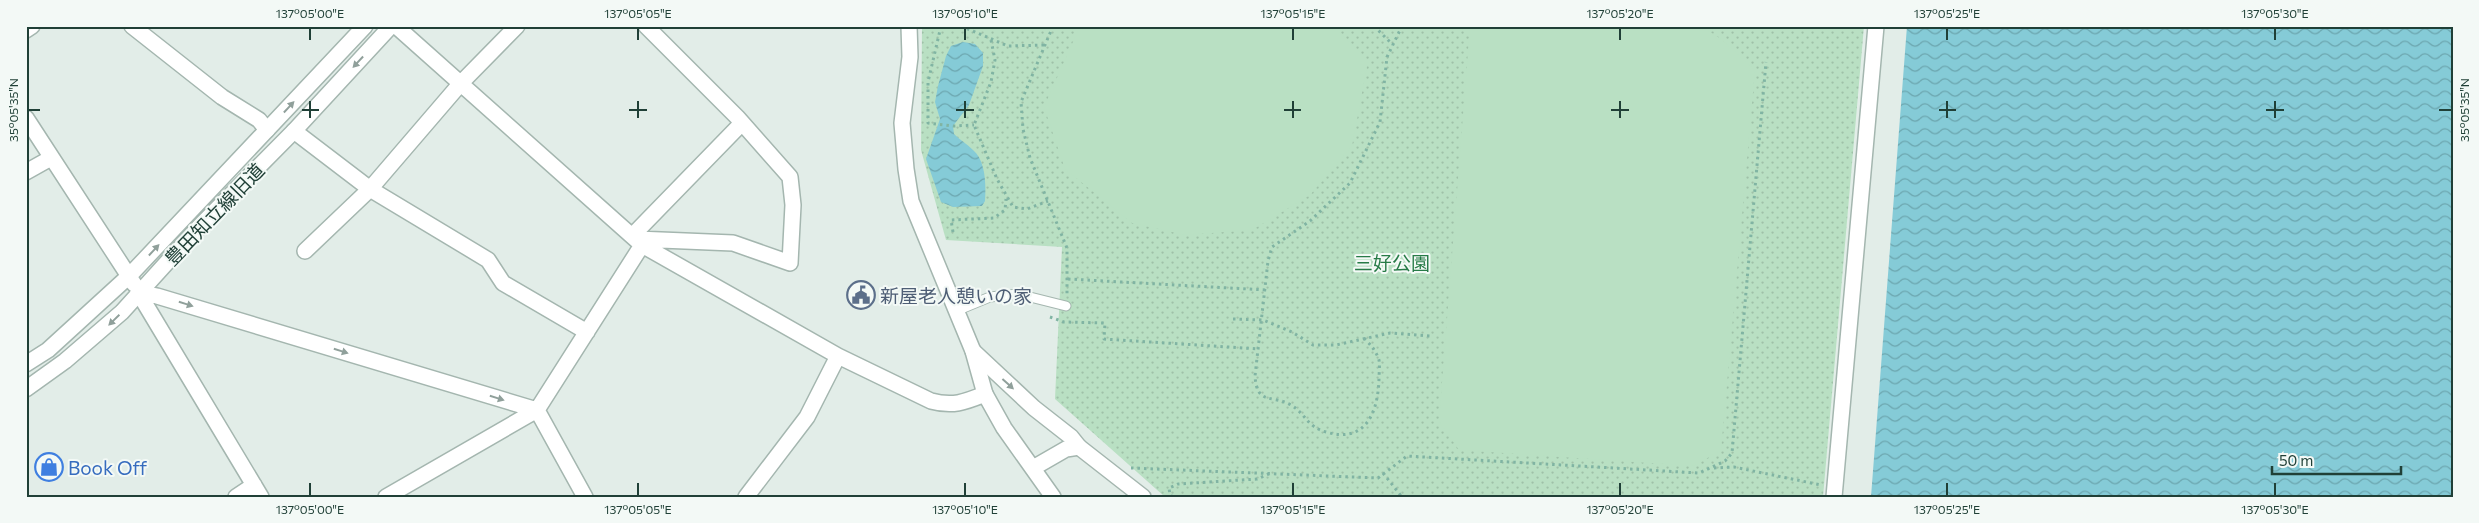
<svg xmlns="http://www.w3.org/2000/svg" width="2479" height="523" viewBox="0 0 2479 523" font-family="Commissioner,'Noto Sans JP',sans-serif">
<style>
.park{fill:url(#park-dots)}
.garden{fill:#b9e0c3}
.water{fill:url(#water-waves)}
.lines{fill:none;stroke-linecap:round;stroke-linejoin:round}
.service-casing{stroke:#a4b6af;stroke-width:11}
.minor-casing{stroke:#a4b6af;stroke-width:18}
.tertiary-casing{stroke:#a4b6af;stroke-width:18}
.path{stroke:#80b4a3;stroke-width:3;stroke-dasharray:2.5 4;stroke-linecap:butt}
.service{stroke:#fff;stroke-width:9}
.minor{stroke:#fff;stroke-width:15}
.tertiary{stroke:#fff;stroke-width:15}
.oneway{fill:#90a09b}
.ticks{fill:none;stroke:#204037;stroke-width:2}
.labels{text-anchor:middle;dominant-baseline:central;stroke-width:4;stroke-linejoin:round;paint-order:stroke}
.street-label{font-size:19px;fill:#204037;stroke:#f3f9f6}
.park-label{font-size:19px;fill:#277b47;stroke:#f3f9f6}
.service-label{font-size:19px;fill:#4e5e75;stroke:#f3f9f6;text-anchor:start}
.shop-label{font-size:19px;fill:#366cbe;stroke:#f3f9f6;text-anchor:start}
.neatline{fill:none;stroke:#204037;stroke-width:2}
.ticks-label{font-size:12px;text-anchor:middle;fill:#204037}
</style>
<defs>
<pattern id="park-dots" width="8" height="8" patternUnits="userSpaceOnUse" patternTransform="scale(1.25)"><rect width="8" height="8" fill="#b9e0c3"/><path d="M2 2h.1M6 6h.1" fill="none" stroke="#9fc1a8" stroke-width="1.8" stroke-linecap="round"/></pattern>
<pattern id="water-waves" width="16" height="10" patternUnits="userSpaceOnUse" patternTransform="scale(1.25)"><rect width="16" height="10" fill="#85cbd7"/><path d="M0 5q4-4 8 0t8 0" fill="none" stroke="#6ca6af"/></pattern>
</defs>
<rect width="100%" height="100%" fill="#e2ede8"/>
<path class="park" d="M922,26H1864L1823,497H1165L1055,399L1062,247L946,240L921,150Z"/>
<path class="garden" d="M1080,26H1334L1368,61L1352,146L1310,195L1252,230L1185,235L1132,223L1065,169L1044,107Z
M1470,26H1701L1721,39L1755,70L1721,450L1694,466L1459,450L1439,421Z"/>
<path class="water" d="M1907,26H2453V497H1871Z
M963,42L975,44L983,53V66L969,105L953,126L954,134C960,140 967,144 973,150C986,161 986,185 985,201L982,206L953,207L941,202L926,159L940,119L935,102L938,86L946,56L951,46Z"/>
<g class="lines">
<defs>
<path id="service" d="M956,311L990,297L1018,294L1066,306"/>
<path id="minor" d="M132,26L222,97L259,120L267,130
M396,26L642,245L838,356L931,401C953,407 965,402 985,394L1004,428L1053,497
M26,30L32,26
M294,131L370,189L488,260L503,283L587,332
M26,172L51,158
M633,235L742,123
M637,239L733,243L790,263L793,205L790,177L737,117L646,26
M305,251L370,189L461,83L517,26
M138,292L157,296L537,410L585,497
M138,292L261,497
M973,351L1034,408L1071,437L1079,447
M236,497L254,485
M386,497L537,410L642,245
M746,497L807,417L838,356
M1834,497L1876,26"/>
<path id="tertiary" d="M909,26L910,57L902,123L906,169L911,201L973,351L985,394
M26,118L134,284
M26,364L48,350L129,276L365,26
M26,389L65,361L122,312L199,227L294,131L391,26
M1033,468L1066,449L1079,447L1143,497"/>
</defs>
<use href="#service" class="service-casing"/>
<use href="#minor" class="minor-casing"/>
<use href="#tertiary" class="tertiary-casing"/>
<path class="path" d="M941,26L928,82V123L953,126L974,125
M961,26L1008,46L1045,45
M1053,26L1021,102L1023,129L1030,158L1067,248V294
M1374,26L1393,45
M991,40L995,60L991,82L974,125L997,179L1013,207L1027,209L1048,201
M953,232L951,220L994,218L1005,210L1006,199
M1068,279L1266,290
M1050,317L1064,322L1105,323L1104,339L1259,349
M1233,319L1263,320L1292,332L1313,345H1336L1390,333L1431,336
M1364,338C1371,345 1376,351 1379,360C1380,366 1379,373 1379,379C1378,412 1366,444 1326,432C1307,427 1305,413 1291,405C1272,394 1257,406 1255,376L1268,261L1272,247L1310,221L1350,183L1380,122L1387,57L1402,26
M1131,468L1378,478L1407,456L1699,473L1725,461L1732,453L1766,62
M1714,468L1734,467L1821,485
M1383,473L1402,497
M1173,497L1170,495L1169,488L1178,484L1257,479L1271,473"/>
<use href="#service" class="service"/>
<use href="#minor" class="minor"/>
<use href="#tertiary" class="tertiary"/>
</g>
<defs><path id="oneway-solid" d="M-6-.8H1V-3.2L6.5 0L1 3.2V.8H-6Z" transform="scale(1.25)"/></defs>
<g class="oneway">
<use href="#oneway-solid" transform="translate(358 62) rotate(133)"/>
<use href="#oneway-solid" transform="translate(289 107) rotate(-47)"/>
<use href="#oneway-solid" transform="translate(154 250) rotate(-47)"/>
<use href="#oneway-solid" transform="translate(186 304) rotate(17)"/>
<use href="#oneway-solid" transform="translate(114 320) rotate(136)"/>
<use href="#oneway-solid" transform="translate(341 351) rotate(17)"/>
<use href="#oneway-solid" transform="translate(1008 384) rotate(42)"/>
<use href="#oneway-solid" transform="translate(497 398) rotate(17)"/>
</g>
<path class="ticks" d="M310,28V40M638,28V40M965,28V40M1293,28V40M1620,28V40M1947,28V40M2275,28V40M310,101V118M638,101V118M965,101V118M1293,101V118M1620,101V118M1947,101V118M2275,101V118M28,110H40M302,110H319M629,110H647M956,110H974M1284,110H1301M1611,110H1629M1939,110H1956M2266,110H2284M2439,110H2452M310,483V496M638,483V496M965,483V496M1293,483V496M1620,483V496M1947,483V496M2275,483V496"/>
<defs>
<symbol id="civic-ring" viewBox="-11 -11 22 22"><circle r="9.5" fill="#f3f9f6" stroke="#5c6f8a" stroke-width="1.5"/><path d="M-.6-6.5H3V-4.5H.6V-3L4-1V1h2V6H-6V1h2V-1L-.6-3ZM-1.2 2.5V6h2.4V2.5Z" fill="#5c6f8a"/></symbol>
<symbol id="shop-ring" viewBox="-11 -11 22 22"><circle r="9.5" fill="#f3f9f6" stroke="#3f7fe0" stroke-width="1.5"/><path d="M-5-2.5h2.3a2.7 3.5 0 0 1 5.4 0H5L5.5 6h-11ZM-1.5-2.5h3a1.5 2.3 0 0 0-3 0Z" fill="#3f7fe0"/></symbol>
</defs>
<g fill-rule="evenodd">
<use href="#civic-ring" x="845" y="279" width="32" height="32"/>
<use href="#shop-ring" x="33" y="451" width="32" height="32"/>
</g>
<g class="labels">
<g class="street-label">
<text transform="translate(214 214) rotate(-46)">豊田知立線旧道</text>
</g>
<g class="park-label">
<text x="1392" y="262">三好公園</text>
</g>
<g class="service-label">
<text x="880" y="295">新屋老人憩いの家</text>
</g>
<g class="shop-label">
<text x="68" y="467">Book Off</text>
</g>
</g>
<rect width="2479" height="523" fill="none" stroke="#f3f9f6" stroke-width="55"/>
<path d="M2272 466v8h129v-8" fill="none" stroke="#204037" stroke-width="2.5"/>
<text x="2279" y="466" font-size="15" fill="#204037" stroke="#f3f9f6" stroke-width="4" paint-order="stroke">50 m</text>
<rect x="28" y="28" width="2424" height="468" class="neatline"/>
<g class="ticks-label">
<text x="310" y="18">137°05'00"E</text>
<text x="638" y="18">137°05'05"E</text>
<text x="965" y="18">137°05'10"E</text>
<text x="1293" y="18">137°05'15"E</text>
<text x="1620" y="18">137°05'20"E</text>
<text x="1947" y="18">137°05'25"E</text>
<text x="2275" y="18">137°05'30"E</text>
<text transform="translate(14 110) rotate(-90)" y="4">35°05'35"N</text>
<text transform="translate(2465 110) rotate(-90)" y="4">35°05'35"N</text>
<text x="310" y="514">137°05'00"E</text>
<text x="638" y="514">137°05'05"E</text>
<text x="965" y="514">137°05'10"E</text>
<text x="1293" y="514">137°05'15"E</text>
<text x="1620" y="514">137°05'20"E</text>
<text x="1947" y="514">137°05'25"E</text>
<text x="2275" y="514">137°05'30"E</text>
</g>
</svg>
